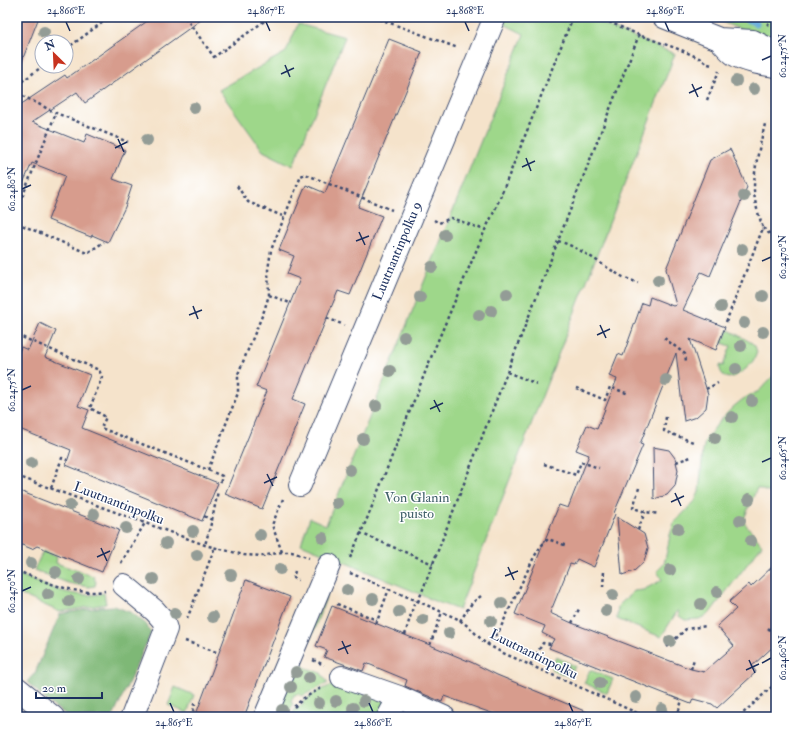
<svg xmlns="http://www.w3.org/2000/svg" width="793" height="734" viewBox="0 0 793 734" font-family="'IM FELL Double Pica',serif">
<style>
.green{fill:#9ed78a;stroke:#5c8374}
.forest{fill:#7eb876;stroke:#4c746a}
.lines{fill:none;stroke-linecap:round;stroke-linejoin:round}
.stream{stroke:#66abdc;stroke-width:7}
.building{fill:#d79c8d}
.minor-casing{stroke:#3c4a6e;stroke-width:24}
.path{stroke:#3c4a6e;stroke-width:2.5;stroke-dasharray:3 3;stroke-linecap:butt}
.minor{stroke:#fff;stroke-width:22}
.tree{fill:#939c96}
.ticks{fill:none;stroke:#1b2f5e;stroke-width:1.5}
.labels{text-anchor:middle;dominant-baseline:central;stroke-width:3;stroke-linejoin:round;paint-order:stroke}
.street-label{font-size:14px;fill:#1b2f5e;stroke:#fff}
.park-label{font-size:14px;fill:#42616b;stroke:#fff}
.neatline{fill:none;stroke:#1b2f5e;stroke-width:1.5}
.ticks-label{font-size:10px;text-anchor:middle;fill:#1b2f5e}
</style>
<rect width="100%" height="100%" fill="#fff"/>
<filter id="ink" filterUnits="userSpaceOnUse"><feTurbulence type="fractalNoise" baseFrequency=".025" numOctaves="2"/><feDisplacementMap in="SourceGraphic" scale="8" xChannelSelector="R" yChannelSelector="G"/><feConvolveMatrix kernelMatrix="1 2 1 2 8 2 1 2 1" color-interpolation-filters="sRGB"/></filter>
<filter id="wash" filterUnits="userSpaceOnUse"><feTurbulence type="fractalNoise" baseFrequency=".012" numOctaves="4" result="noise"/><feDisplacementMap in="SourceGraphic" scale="16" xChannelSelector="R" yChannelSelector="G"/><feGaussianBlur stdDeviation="0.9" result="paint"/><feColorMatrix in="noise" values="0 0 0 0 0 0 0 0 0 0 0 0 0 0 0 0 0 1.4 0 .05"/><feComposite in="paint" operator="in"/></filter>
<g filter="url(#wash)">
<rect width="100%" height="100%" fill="#f5e3cb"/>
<path class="green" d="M502,17H585L675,54L459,610L429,599L427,597L301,544L310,518L326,525L524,34L500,22Z
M710,17H776V44Z
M298,24L345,37L293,166L263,151L219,90L286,52Z
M729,330L752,343L755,346L757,352C753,366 741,374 729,378C723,377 719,371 720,365L723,366L731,346L722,343Z
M776,373V495L757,488L743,521L762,545L709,614L699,619L685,620L679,616L678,610L661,637L617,619L618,606L634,591L643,590L662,580L657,571L664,564L667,551L670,535L674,523L695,501L699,492L703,451L705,441L718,423L733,407L743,399L759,391Z
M43,551L57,557L56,563L93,576L96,582L95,586L89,587L68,583L34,570Z
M17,574C44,584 74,601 104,593L106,604L60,612L17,593Z
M330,587L312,635L300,661L304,667L321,673L328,683L302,696L299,694L294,695L291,701L293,705L285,717H271Z
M556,657L575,666L570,677L551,669Z
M590,670L613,679L607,693L584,683Z
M340,684L391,704L382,717H290L297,707L302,705L304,700C316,693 326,685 340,684Z
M175,687L194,695L187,713L168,705Z"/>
<path class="forest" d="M114,606L132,613L146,624L151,633L114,715L112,717H70L53,706L27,682L35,673L60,614L100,607Z"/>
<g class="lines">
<path class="stream" d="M743,17L756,23"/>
</g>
<g id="blocks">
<path class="building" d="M21,17H39L18,71H17V27Z
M153,17H205L85,103L77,92L32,122L84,143L87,134L125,150L113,179L132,186L125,207L108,242L92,235L91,237L48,220L65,176L32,163L17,197V107L65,75L67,78Z
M389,39L422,52L358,207L382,216L350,295L338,291L293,399L305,404L262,509L225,494L267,391L256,387L300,279L287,274L294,256L279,250L306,185L325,193Z
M730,149L747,187L710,276L701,272L683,310L725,327L716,350L690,339L708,394L706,408L696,417L684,421L676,353L640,444L643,445L614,513L615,514L594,567L577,559L574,565L570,564L550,613L572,623L691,669L704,672L734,646L717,626L736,609L729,602L749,584L751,587L776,563V644L752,666L756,672L717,708L712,704L693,699L691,704L549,648L554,639L542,633L545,626L515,614L559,505L568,508L589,455L576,450L587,425L597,429L617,379L609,376L618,354L623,356L642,303L648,305L650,297L673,306L676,305L666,269L710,160Z
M40,323L56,331L45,357L90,375L78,406L89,410L82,428L218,483L202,521L66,465L71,450L17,428V357L21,347L28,350Z
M653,447L669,450L675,458L678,470L675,486L667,495L654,499Z
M17,490L119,530L102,572L37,546L32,549L17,543Z
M617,517L644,534L648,548L644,562L634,571L622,575Z
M246,580L290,597L244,717H195Z
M332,606L430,645L473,663L497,675L599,717H492L494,714L444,696L442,702L405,686L407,680L366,663L363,671L324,657L327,650L316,646Z"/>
</g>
</g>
<g filter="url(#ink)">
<use href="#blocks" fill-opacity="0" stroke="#3c4a6e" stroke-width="1"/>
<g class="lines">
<defs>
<path id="minor" d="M664,17L719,39L753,41L767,48L776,55
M719,39C724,44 729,51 735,55C747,62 763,64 776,66
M300,485L495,17
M124,585L155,611L163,620L166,629L132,717
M342,677L399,697L444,717
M17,688L53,717
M265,717L329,565
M388,717L399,697"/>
</defs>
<use href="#minor" class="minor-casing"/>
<path class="path" d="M185,17L214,57L270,17
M374,17L458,48
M598,17L639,35L681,50L699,58L708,64L712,65
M767,25L775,17
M66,49L110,17
M17,85L43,66
M17,93L56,113L128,142
M707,100L719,71
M237,186L248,202L285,217
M17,200L23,195L56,113
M434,220L439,223L451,218L485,230
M17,223L87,253L104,242
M763,228L771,235L776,237
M558,241C582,248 601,265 623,277C628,279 633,281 638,283
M269,295L290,303
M327,318L344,325
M726,322L753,253L763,228C759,216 754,202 754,189C754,167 760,145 765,124
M17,335L99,370L102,377L90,408L106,417L101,428L208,470L222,476L220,484
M664,338L685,354L686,361
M507,372L537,384
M576,388L605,400L610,387L629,394
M706,389L718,383
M666,417L664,431L693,442
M676,462L691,457
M544,464L576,475L581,462L599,468
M208,470L238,393V374L264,311L269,295L268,270L271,250L301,176L305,174L392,210
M17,476L205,545L244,555L263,556L282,552H292L309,558
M51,488L62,458L67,460
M639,488L633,508L646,512L659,514
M204,516L212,520L205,545
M212,520L218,491
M638,530L645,512
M360,533L433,564
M282,552L272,525L283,499
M350,558L369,514L434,350L485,230L495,210L573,17
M121,563L145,523
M17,571C45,581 74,596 105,591
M295,571L293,578L298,580
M350,573L415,600L458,619L469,627L485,643L501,652L646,717
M603,587L604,571
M418,602L558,241L639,35
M337,604L377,620
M187,619L215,547
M460,621L472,603L481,596
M572,623L579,609
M376,624L389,589
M768,628L776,636
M405,635L415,600
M185,641L219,653
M430,645L442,612
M487,645L499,631L534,557L541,546L548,539L567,546
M667,647L686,629L706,626
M313,660L324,665
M530,665L543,643L551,644
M691,669L694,659
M294,707L304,698L323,687
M191,717L195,705L191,703
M677,717L682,700
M739,717L776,683"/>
<use href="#minor" class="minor"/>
</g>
<g class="tree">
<circle cx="44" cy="32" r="6"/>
<circle cx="736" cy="81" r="6"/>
<circle cx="754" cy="89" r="6"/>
<circle cx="194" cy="108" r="6"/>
<circle cx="147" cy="140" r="6"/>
<circle cx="744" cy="196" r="6"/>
<circle cx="445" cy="235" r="6"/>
<circle cx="742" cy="249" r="6"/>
<circle cx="432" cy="267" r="6"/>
<circle cx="658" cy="280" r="6"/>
<circle cx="507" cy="294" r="6"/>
<circle cx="763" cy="296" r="6"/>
<circle cx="420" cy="297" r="6"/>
<circle cx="721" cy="307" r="6"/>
<circle cx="491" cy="311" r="6"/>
<circle cx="479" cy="315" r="6"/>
<circle cx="744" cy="323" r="6"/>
<circle cx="763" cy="332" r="6"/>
<circle cx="404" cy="337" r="6"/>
<circle cx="741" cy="346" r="6"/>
<circle cx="736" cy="369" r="6"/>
<circle cx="390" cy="371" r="6"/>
<circle cx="666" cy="380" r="6"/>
<circle cx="752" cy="401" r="6"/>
<circle cx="376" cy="406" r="6"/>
<circle cx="732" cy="417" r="6"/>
<circle cx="715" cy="438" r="6"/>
<circle cx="363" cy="439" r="6"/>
<circle cx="31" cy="463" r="6"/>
<circle cx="350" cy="470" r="6"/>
<circle cx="749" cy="499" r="6"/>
<circle cx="337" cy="503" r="6"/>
<circle cx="70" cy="505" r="6"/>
<circle cx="94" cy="514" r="6"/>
<circle cx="740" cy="520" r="6"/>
<circle cx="126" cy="528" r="6"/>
<circle cx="678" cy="529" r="6"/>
<circle cx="193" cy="531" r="6"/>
<circle cx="260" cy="535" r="6"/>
<circle cx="323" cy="538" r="6"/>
<circle cx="751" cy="541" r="6"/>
<circle cx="166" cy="543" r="6"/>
<circle cx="197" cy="555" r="6"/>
<circle cx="31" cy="563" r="6"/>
<circle cx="280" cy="569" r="6"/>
<circle cx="670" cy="570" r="6"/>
<circle cx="56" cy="572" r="6"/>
<circle cx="231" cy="575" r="6"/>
<circle cx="79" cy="579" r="6"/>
<circle cx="153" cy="579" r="6"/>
<circle cx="347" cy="590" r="6"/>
<circle cx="717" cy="592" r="6"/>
<circle cx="48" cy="594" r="6"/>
<circle cx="613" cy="595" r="6"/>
<circle cx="373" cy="599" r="6"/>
<circle cx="69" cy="601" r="6"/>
<circle cx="502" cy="603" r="6"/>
<circle cx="701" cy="604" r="6"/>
<circle cx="606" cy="611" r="6"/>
<circle cx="399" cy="612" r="6"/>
<circle cx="175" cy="613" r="6"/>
<circle cx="213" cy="617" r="6"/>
<circle cx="423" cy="620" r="6"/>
<circle cx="491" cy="621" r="6"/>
<circle cx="449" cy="633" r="6"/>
<circle cx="670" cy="641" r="6"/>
<circle cx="567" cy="669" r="6"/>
<circle cx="296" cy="672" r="6"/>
<circle cx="309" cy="678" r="6"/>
<circle cx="600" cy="683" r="6"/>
<circle cx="291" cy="687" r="6"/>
<circle cx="636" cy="697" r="6"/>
<circle cx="336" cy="701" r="6"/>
<circle cx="364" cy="701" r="6"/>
<circle cx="319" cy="703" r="6"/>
<circle cx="353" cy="708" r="6"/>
<circle cx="662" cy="709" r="6"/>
<circle cx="282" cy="710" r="6"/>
</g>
</g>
<path class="ticks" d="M66,22L70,31M266,22L270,31M465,22L469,31M665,22L669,31M762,60L771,56M285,65L290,77M281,74L294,68M692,84L698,97M689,93L702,87M118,139L124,152M115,148L127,142M526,158L531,171M522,167L535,161M22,189L31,185M359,232L365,245M356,241L369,236M762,261L771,257M193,306L198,319M189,315L202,310M600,325L606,338M597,335L610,329M22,390L31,386M434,400L440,412M430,409L443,403M762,462L771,458M267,474L273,486M264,483L277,477M675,493L681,506M671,502L684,496M101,548L107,561M97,557L110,551M508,567L514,580M505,576L518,571M22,591L31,587M342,641L348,654M338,650L351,645M749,660L755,673M762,663L771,658M746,670L759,664M170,703L174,712M369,703L373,712M569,703L573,712"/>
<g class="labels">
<g class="street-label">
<text transform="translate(397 251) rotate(-67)">Luutnantinpolku 9</text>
<text transform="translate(119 503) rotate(21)">Luutnantinpolku</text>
<text transform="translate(534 654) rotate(26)">Luutnantinpolku</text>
</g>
<g class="park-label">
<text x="417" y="497">Von Glanin<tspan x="417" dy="16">puisto</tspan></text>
</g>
</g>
<rect width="793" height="734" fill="none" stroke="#fff" stroke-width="44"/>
<g transform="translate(54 54) rotate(336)"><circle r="19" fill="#ffffff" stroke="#a4acbf"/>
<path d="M0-3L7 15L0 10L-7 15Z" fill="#c8321e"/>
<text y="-6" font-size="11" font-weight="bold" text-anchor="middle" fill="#1b2f5e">N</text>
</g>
<path d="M36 692v6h66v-6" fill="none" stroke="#1b2f5e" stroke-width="2"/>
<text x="42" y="692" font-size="12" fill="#1b2f5e" stroke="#ffffff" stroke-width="3" paint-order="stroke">20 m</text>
<rect x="22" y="22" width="749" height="690" class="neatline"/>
<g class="ticks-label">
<text x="66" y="14">24.866°E</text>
<text x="266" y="14">24.867°E</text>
<text x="465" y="14">24.868°E</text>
<text x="665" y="14">24.869°E</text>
<text transform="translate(782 56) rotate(-90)" y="4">60.2475°N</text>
<text transform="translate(11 189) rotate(-90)" y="4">60.2480°N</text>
<text transform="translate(782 257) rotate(-90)" y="4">60.2470°N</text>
<text transform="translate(11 390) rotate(-90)" y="4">60.2475°N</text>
<text transform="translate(782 458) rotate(-90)" y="4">60.2465°N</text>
<text transform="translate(11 591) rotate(-90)" y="4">60.2470°N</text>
<text transform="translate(782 658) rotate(-90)" y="4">60.2460°N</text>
<text x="174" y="726">24.865°E</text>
<text x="373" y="726">24.866°E</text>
<text x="573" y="726">24.867°E</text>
</g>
</svg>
